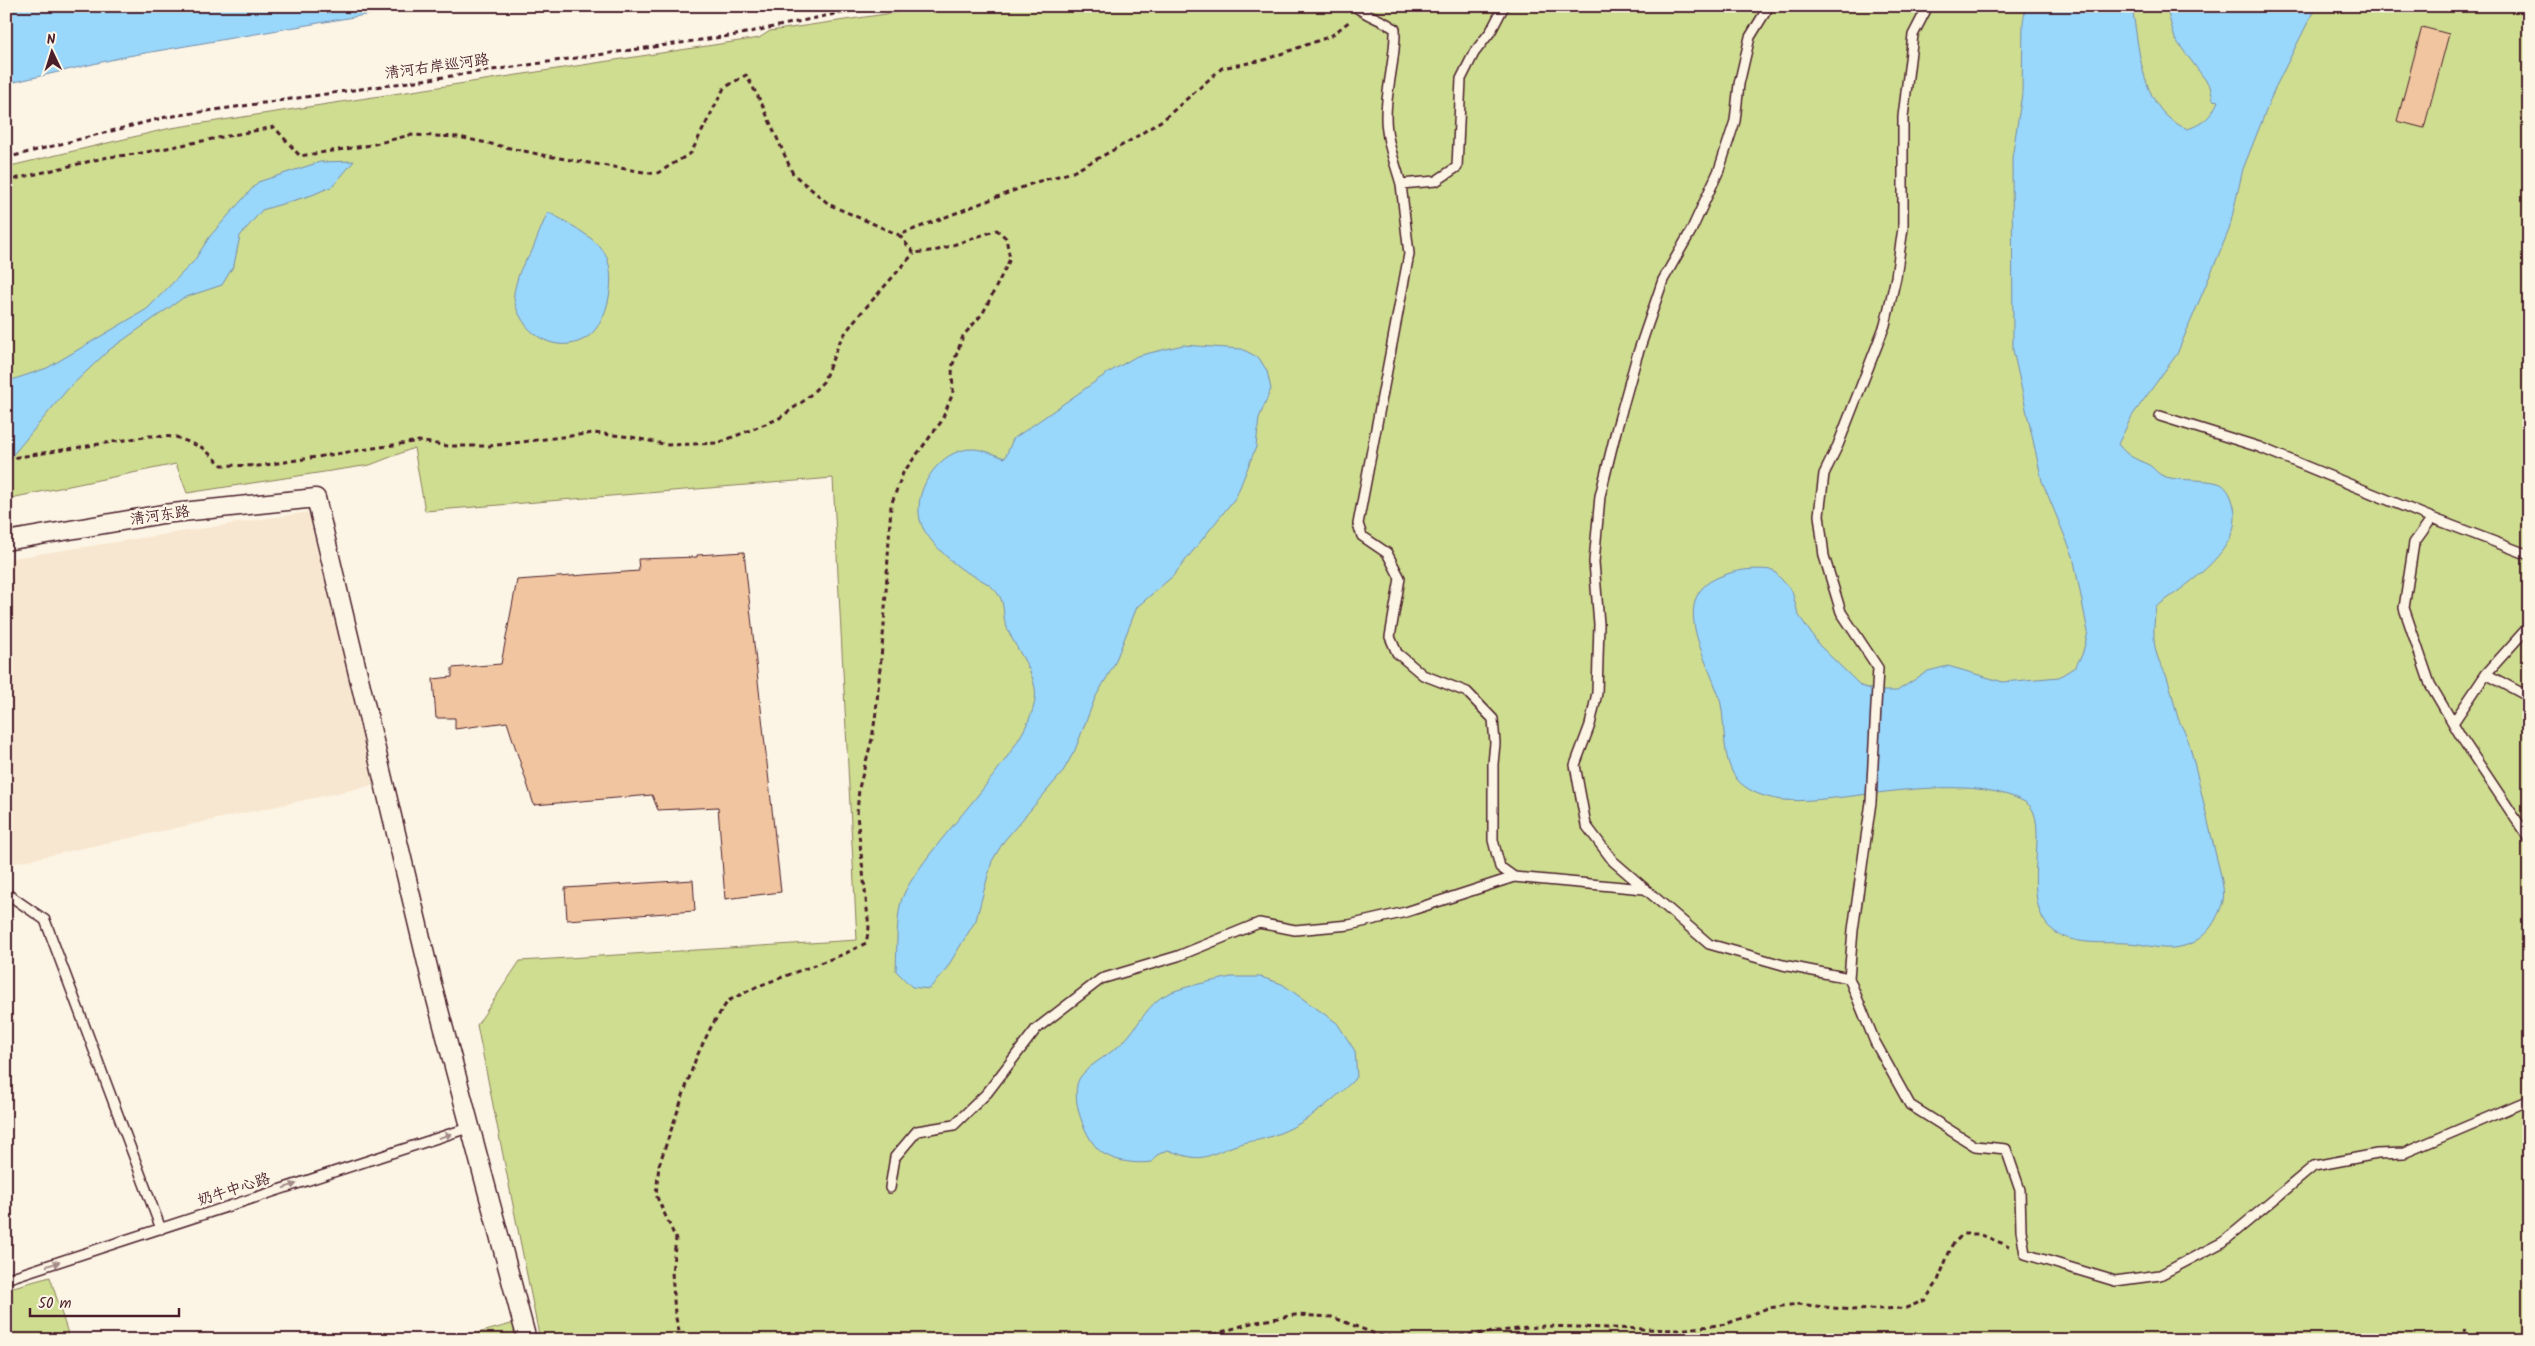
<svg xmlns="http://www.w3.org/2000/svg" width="2535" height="1346" viewBox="0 0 2535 1346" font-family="Kalam,'LXGW WenKai TC',sans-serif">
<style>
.built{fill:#f8e7d0}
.green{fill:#cedd90;stroke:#8c7e5e}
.water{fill:#99d7fb;stroke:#798da8}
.building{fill:#f0c5a0;stroke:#4a1f2b}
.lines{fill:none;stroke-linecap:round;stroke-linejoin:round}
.lane-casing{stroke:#4a1f2b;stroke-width:12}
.street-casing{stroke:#4a1f2b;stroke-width:21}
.path{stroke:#4a1f2b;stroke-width:3;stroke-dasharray:5 4;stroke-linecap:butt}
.lane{stroke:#fcf5e5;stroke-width:9}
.street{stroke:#fcf5e5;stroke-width:18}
.oneway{fill:#a38a88}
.labels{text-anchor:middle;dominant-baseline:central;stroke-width:5;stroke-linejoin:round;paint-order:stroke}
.street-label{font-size:15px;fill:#4a1f2b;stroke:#fcf5e5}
</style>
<rect width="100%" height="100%" fill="#fcf5e5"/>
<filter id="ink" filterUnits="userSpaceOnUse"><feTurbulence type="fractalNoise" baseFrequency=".02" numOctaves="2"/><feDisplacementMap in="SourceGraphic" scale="10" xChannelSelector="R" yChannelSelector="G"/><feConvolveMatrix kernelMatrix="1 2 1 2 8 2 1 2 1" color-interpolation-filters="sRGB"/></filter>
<g filter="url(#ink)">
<path class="built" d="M308,512L374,785L6,865V559Z"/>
<path class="green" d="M940,6L941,10L965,6H2529V1340H540L477,1025L520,961L857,940L833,478L425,511L414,448L370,465L187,493L176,464L6,499V167L171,128L759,38L770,31Z
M50,1277L70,1340H6V1289Z
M515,1323L519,1340H452Z"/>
<path class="water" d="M6,6H417L128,56L6,84Z
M2026,6H2129L2133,13C2140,54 2142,113 2188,129C2204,123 2211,117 2218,101L2213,100L2210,86L2175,39L2166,6H2316L2275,88L2243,169L2229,230L2177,354L2132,416L2118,444C2128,457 2134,458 2149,465C2153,467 2156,472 2161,475C2174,482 2202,478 2218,483C2226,485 2231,495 2233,503C2247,548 2186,585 2156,607C2154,621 2152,641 2157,655C2159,663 2164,670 2167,677C2172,691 2174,705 2178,718C2182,728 2188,737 2190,747C2199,780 2206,814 2214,847C2217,861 2226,889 2223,901C2221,909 2215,922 2210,928C2192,950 2170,951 2144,945C2115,939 2081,949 2055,932C2014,904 2055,818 2025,802C1978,777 1896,791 1844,797C1811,800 1773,807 1744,786C1719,768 1727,726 1720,700C1710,664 1666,598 1719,577C1738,569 1753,568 1773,570L1792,591L1798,614L1819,645L1861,686L1877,691H1897L1928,671L1948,666L2003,682L2059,677L2075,667L2082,655L2088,632L2073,556L2042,481L2013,350L2012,158L2022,94L2023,22Z
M354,161L333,186L312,195L262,210L240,236L234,265L222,285L183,298L109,350L67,390L12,456H6V382L47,368L147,309L194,261L210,236L258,182L320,162Z
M548,212C565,221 593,236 604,252C618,274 609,324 586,338C565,351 539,343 525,324C519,315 513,304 514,293C516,283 519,271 524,263C526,259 530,256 532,251C537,238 542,225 548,212Z
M1183,345L1242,349L1259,358L1267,371L1271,389L1259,418L1256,447L1236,497L1173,576L1137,607L1114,665L1095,698L1075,750L1062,773L1004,841L992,861L976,920L945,971L929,989L912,987L896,971C897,953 896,911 903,896C926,843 1044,739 1035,688C1031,664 1012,645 1005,622C1003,614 1004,604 1000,597C991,581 974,578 960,568C947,558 929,541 922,526C909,495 938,448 973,449C983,449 995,455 1005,458L1013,439L1106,374L1137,356Z
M1231,977H1261L1282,984L1337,1023L1355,1051L1357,1077C1330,1103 1303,1127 1266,1138C1257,1141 1248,1141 1240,1144C1204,1155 1207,1165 1168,1150L1157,1155L1152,1162C1136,1164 1118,1162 1104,1154C1086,1144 1067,1093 1081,1076C1092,1062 1112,1054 1125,1040C1137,1027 1145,1010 1159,999C1172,988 1214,981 1231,977Z"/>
<path class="building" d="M2422,27L2449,34L2424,128L2397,121Z
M744,552L781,892L725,899L718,807L658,810L652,795L534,805L507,722L455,729V718H436L433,679L452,677V668L501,664L517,580L639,571L638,559L697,557V555Z
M693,880L695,911L567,920L565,888Z"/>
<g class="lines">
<defs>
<path id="lane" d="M1355,6C1366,16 1382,19 1395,29C1396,59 1386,87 1386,117C1386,140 1395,163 1401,184L1436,181L1457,167L1461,79L1474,53L1491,31L1504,6
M1769,6L1750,37L1739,84L1735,121L1719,170L1691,231L1663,280L1637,356L1616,431L1600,496L1594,562L1599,624L1597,693L1590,725L1575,765L1586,825L1613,861L1709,944L1783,965L1849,978
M1928,6L1913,35L1903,117V228L1896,277L1885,325L1838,445L1824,474L1819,515L1824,556L1841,612L1878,668L1871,802L1853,930L1849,978L1875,1042L1910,1105L1975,1146L2006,1149L2020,1190L2021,1230L2025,1254L2115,1281L2160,1275L2223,1242L2314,1166L2377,1154L2404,1153L2529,1100
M1401,184L1409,254L1358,524L1362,536L1387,553L1400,578L1390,637L1397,653L1423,675L1467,692L1493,719L1495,743L1493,764V840L1500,867L1514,877L1644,889
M2160,416L2259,447L2432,518
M2529,555L2432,518L2414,543L2404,608L2430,684L2463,740L2529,839
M2486,674L2529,697
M2453,723L2486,674L2529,626
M6,893L45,920L161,1229
M890,1188L895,1157L917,1131L954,1125L987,1093L1036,1029L1101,979L1178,956L1259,923L1295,930L1349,925L1406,912L1514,877
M6,1279L471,1127"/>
<path id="street" d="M6,541L163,514L316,498L432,984L527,1340"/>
</defs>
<use href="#lane" class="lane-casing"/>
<use href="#street" class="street-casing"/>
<path class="path" d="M6,158L166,117L736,35L872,6
M6,181L108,157L136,154L274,127L300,156L371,145L410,135L459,137L547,156L656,174L691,153L724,88L746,75L761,102L793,174L830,205L899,235
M6,459L150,436L176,437L203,448L222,465L259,466L419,441L448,446H489L594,433L631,437L668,445L718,443L778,419L805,400L823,382L841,339L854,321L914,253
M681,1340L675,1314L672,1272L676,1239L656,1195L659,1165L696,1058L712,1025L728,1001L756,987L844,954L866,943L869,928L857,815L859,788L872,739L876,712L884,626L891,505L903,473L941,422L953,393L952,367L963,336L983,313L1010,259L1006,238L997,230L938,250L914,253L899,235L1036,182L1073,172L1128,142L1164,119L1222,68L1264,60L1331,36L1351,20
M1196,1340L1251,1323L1295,1315L1332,1317L1378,1335L1423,1340
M1424,1340L1544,1326L1678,1330L1726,1324L1768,1308L1797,1304L1851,1310L1906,1308L1925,1300L1937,1283L1952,1245L1963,1234H1979L2009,1246
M2460,1340L2465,1329"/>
<use href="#lane" class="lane"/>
<use href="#street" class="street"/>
</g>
<defs><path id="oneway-solid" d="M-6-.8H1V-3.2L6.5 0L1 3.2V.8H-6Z" transform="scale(1.25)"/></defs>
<g class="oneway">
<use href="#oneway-solid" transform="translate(445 1136) rotate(-18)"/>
<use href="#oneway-solid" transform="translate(290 1186) rotate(-18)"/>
<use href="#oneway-solid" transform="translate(53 1264) rotate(-18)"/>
</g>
</g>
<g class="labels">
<g class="street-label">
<text transform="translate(437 67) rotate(-8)">清河右岸巡河路</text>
<text transform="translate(160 516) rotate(-8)">清河东路</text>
<text transform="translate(234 1190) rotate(-18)">奶牛中心路</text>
</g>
</g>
<rect width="2535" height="1346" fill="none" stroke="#fcf5e5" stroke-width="25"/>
<rect x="12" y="12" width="2510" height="1321" fill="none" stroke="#4a1f2b" stroke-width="2" filter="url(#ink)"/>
<g transform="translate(52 52) rotate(356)" stroke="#fcf5e5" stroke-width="4" paint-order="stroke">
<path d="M0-4L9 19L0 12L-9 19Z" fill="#4a1f2b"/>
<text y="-8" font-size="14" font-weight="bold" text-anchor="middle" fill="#4a1f2b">N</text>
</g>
<path d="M30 1308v8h149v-8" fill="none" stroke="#4a1f2b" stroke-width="2.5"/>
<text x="38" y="1308" font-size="15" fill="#4a1f2b" stroke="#fcf5e5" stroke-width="4" paint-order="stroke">50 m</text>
</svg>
